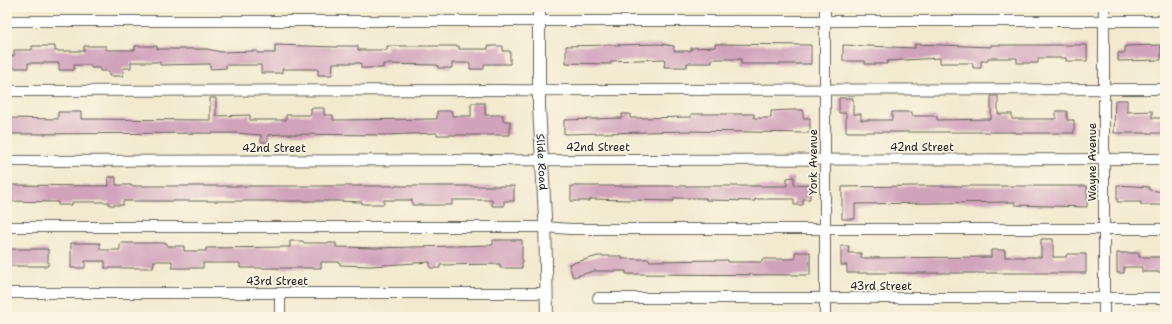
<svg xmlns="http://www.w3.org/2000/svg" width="1172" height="324" viewBox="0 0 1172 324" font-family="'Shantell Sans',sans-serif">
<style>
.building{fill:#d0a3bb}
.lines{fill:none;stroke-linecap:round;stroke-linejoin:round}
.minor-casing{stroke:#67645a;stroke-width:12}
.major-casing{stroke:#67645a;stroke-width:14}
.minor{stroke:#fff;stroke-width:10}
.major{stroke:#fff;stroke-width:12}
.labels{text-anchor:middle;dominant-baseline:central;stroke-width:3.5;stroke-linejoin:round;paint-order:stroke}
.street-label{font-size:11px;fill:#1c1c1c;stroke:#fcf5e5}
</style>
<rect width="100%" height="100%" fill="#fcf5e5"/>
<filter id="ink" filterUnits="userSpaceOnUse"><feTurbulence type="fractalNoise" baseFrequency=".025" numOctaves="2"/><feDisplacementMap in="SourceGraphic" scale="8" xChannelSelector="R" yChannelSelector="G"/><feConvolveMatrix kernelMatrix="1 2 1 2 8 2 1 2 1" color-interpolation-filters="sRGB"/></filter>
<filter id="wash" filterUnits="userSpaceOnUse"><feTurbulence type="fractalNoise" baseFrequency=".012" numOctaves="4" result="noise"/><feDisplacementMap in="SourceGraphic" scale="16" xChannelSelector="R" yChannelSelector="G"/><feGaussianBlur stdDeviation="0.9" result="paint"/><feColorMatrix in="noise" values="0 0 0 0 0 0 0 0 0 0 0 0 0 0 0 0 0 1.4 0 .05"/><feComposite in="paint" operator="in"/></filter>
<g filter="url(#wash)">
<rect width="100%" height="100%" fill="#f2e9ce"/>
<g id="blocks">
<path class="building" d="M661,44L674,46V51H691V48L715,47V44L811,45V64H741V59H712V63H687V67H664L665,59L611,61V64L566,63V46Z
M915,44L991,47V45H1087V61H1066V58H1038V63H1017V58H988V61H981V68H973V63H940V58L887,61V64H865V61H843V45L915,48Z
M275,45L337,47V46H358V50H387V46H459V49H488V46H503V51H510V64H484V69H470V63H452V68H438V65L383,64V68H361V63H333L332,75H318V69H282V73H261V65H226V68L210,69V64L160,65V62H131V68H123V76H109V71H100V68H91V65H74V70H59V63H28V68H8V56H14V50H32V46H55V51H84V46H106V50H135V46H157V49H207L221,52L257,51V53H275Z
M1161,45V60L1118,61V53H1125V46Z
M991,96H998V114H1012V119H1056V111H1067V120H1074V133H1015V132H846V113H839V98H853V114H861V120H892V112H912V116H937V120L991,119Z
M210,98H216V116L250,115V120H286V115H311V108H324V115H333V120L437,119V111H452V116H471V103H485V115H503V121H510V135H437V133L384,135L283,134L268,135V142H261V135L236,133L8,134V118L58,119V112H81V119L210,120Z
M1115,100H1127V112L1152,111V118H1164V133H1114Z
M791,110H803V118H810V133L687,131L564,134V120L622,118V114H630V118H637L691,117V114H754V118H771V111Z
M108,177H116V185H131V186H514V201H504V206H492V200H452V205H412V200H384V204H362V202L336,201H123V205H109V202H72V205H58V202L8,201V185L109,186Z
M794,177V185L810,184V199H803V205H794V199H755V201L706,200V198H674V201L590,199V201H571V186H787V178Z
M1117,185L1149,187V190L1164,192V205H1141V202H1117Z
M915,186H1087V207L1015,205V202L855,204V219H842V187Z
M1041,239H1053V257H1066L1067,254H1086V273H847V265H841V246H849L848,253H861V258L991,257V250H1005V257H1041Z
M493,240H522V268H500V264L440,265V268H430V262L371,266L340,265V262H321V268H240V263H203V268H172V261H154L153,268H105V261H85V268H71V243H100V250H120V243H167V246H184V251H206V248L290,247V241H303V243H336V247L375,248L493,245Z
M7,249H48V266H7Z
M795,252H810V275L626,274V271H594L573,277L569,264L598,256H622V259H649V261L728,260V262H762V259H795Z
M1117,253H1139V257H1164V272H1142V267H1124V273H1117Z"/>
</g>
</g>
<g filter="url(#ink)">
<use href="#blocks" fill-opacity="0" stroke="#67645a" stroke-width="1"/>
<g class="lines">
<defs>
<path id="minor" d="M825,7V317
M1104,7V317
M7,21H1165
M7,91L1165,89
M7,161L1165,159
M7,227H545L570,229H1165
M7,293H547
M280,293V317
M598,298H1165"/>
<g id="major">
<path id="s1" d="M539,7V106L545,217L547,317"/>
</g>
</defs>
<use href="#minor" class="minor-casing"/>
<use href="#major" class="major-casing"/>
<use href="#minor" class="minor"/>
<use href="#major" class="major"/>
</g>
</g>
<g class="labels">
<g class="street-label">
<text x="598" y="147">42nd Street</text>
<text x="922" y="147">42nd Street</text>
<text x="274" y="148">42nd Street</text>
<text stroke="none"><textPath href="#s1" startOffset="155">Slide Road</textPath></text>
<text transform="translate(813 162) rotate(-90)">York Avenue</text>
<text transform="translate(1092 162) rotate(-90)">Wayne Avenue</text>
<text x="277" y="281">43rd Street</text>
<text x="881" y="286">43rd Street</text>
</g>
</g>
<rect width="1172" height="324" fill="none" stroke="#fcf5e5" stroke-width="24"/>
</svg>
